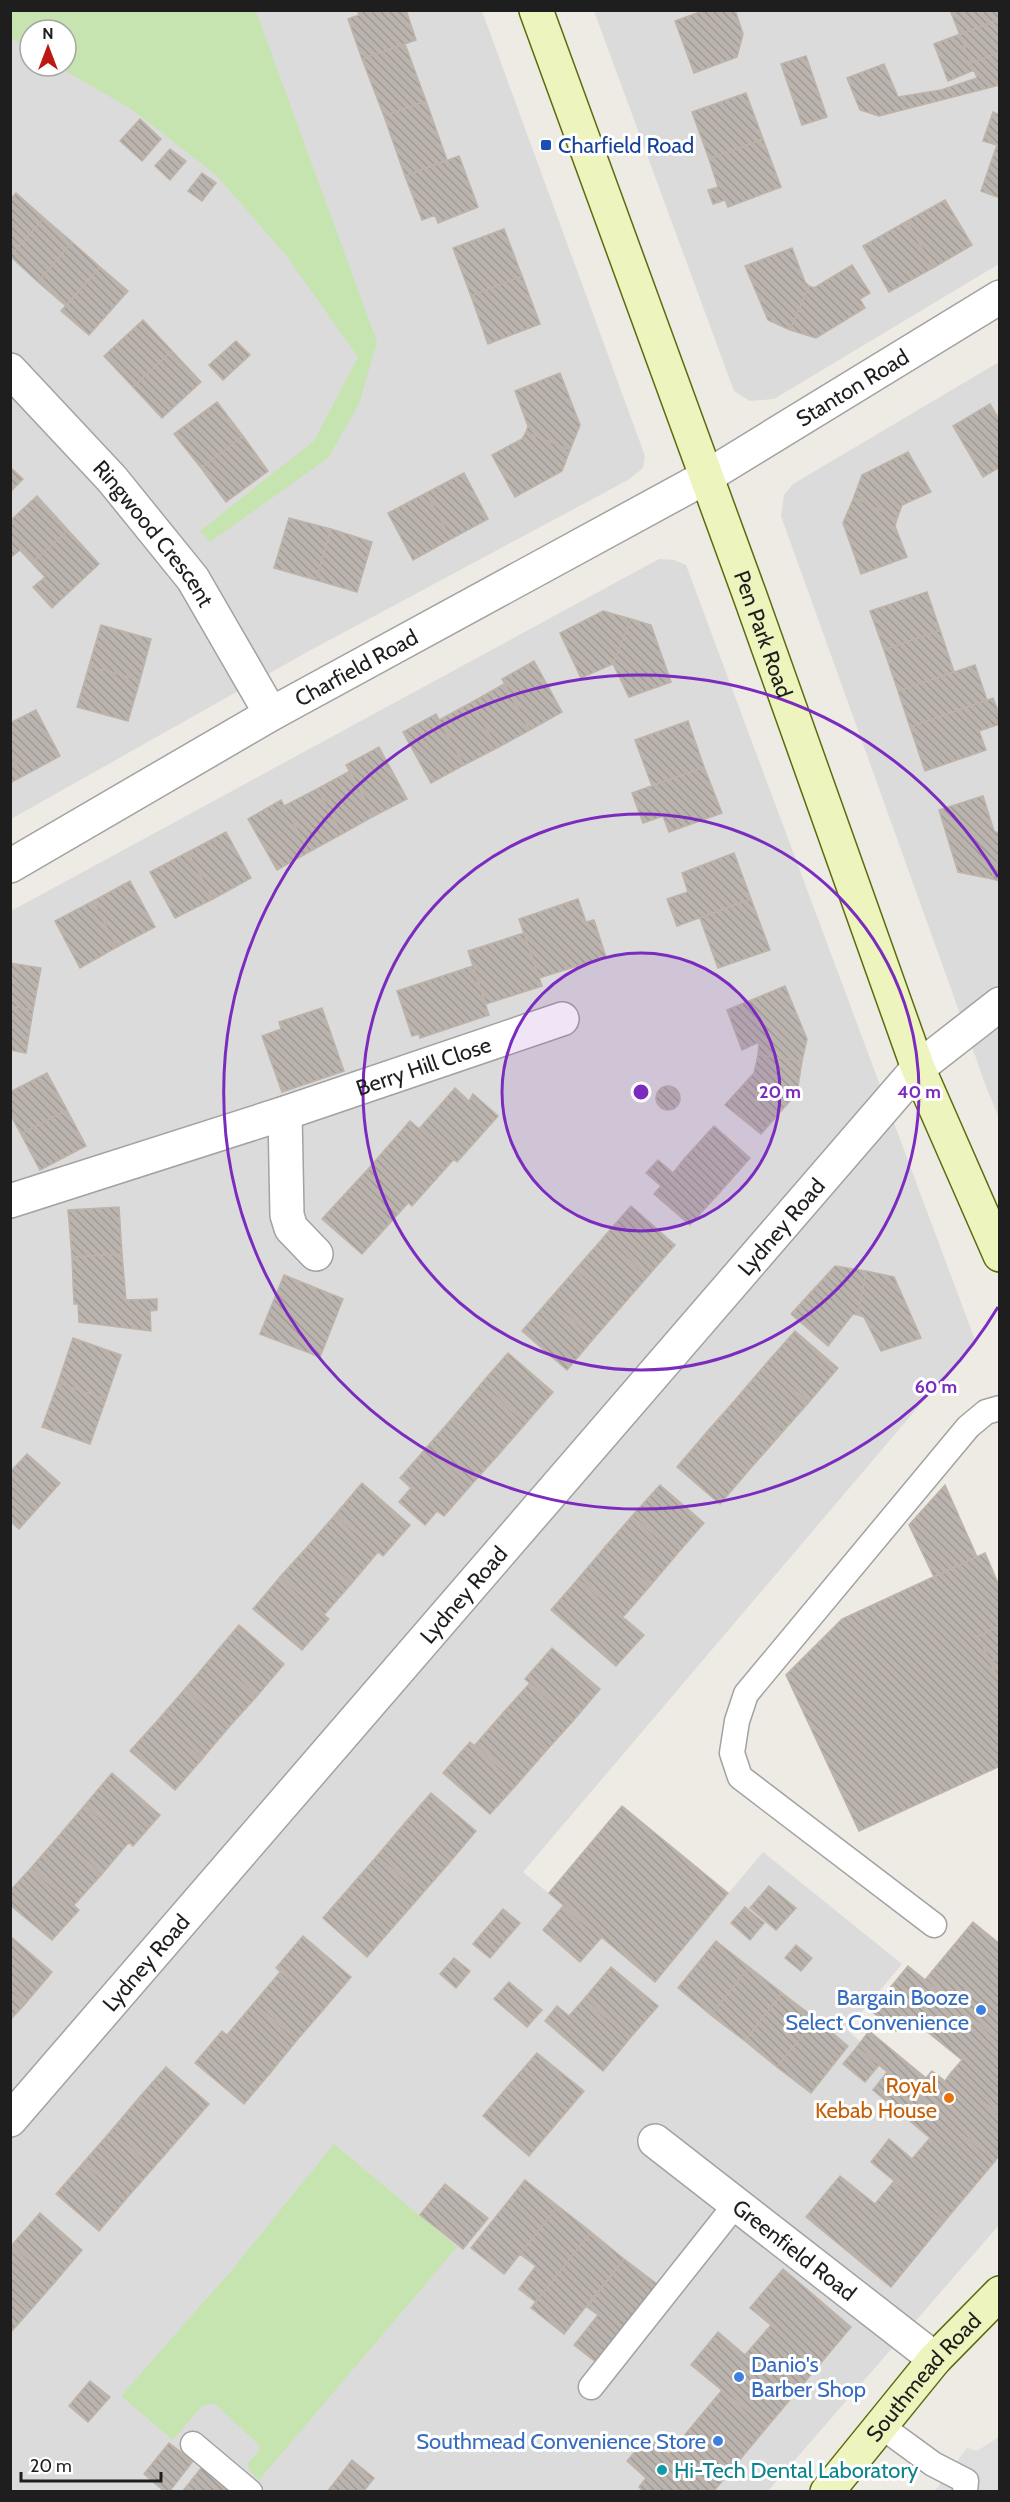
<svg xmlns="http://www.w3.org/2000/svg" width="1010" height="2502" viewBox="0 0 1010 2502" font-family="Cabin,sans-serif">
<style>
.residential{fill:#dcdbdb;fill-rule:evenodd}
.grass{fill:#c6e4af}
.parking{fill:#dedede}
.building{fill:url(#building-back-hatch);stroke:#beb3a8;stroke-width:1.5}
.lines{fill:none;stroke-linecap:round;stroke-linejoin:round}
.lane-casing{stroke:#a2a2a2;stroke-width:27}
.street-casing{stroke:#a2a2a2;stroke-width:36}
.secondary-casing{stroke:#5c6b0e;stroke-width:36}
.lane{stroke:#fff;stroke-width:24}
.street{stroke:#fff;stroke-width:33}
.secondary{stroke:#eef4bd;stroke-width:33}
.ring{fill:none;stroke:#7b2cbf;stroke-width:3}
.transit-dot{fill:#1a4fb4;stroke:#fff;stroke-width:2}
.shop-dot{fill:#3f7fe0;stroke:#fff;stroke-width:2}
.food-dot{fill:#e8710a;stroke:#fff;stroke-width:2}
.culture-dot{fill:#0f9aa8;stroke:#fff;stroke-width:2}
.labels{text-anchor:middle;dominant-baseline:central;stroke-width:6;stroke-linejoin:round;paint-order:stroke}
.transit-label{font-size:22px;fill:#164399;stroke:#fff;text-anchor:start}
.street-label{font-size:22px;fill:#1e1e1e;stroke:#fff}
.shop-label{font-size:22px;fill:#366cbe;stroke:#fff;text-anchor:end}
.food-label{font-size:22px;fill:#c56008;stroke:#fff;text-anchor:end}
.culture-label{font-size:22px;fill:#0d838f;stroke:#fff;text-anchor:start}
.centre{fill:#7b2cbf;stroke:#fff;stroke-width:3}
.ring-label{font-size:18px;text-anchor:middle;font-weight:bold;fill:#7b2cbf;stroke:#fff;stroke-width:6;stroke-linejoin:round;paint-order:stroke}
</style>
<defs>
<pattern id="building-back-hatch" width="6" height="6" patternUnits="userSpaceOnUse" patternTransform="scale(1.5)"><rect width="6" height="6" fill="#bbb4ae"/><path d="M-1 5l2 2M0 0l6 6M5-1l2 2" fill="none" stroke="#a09a95"/></pattern>
</defs>
<rect width="100%" height="100%" fill="#eeebe5"/>
<path class="residential" d="M11,11H482L645,456L643,468L628,480L309,651L11,819ZM30,30H66V66H30Z
M594,11H999V264L774,399L750,401L734,391Z
M999,362V1118L987,1089L781,516L784,495L793,484Z
M659,559L674,560L686,565L975,1340L523,1872L655,1981L763,1852L902,1964L847,2030L999,2162V2225L768,2491L11,2492V911Z"/>
<path class="grass" d="M11,10L256,11L377,342L359,404L328,458L210,542L200,531L314,441L358,357L285,254L215,174L131,109L57,66H66V30H30V50L11,38Z
M334,2144L457,2247L259,2480L249,2470L248,2463L259,2451V2445L214,2403L202,2406L173,2440L121,2396L231,2271Z"/>
<path class="parking" d="M999,2437V2491L934,2492L967,2448L977,2451Z"/>
<path class="building" d="M357,10H406L416,40L362,59L348,19L359,15Z
M705,10H735L743,34L737,57L694,73L675,21Z
M950,10H1000V19L960,35Z
M1000,19V52L971,63L960,35Z
M1000,19V85L879,116L860,110L847,78L884,64L898,97L941,90L977,78L974,70L948,81L934,44Z
M405,44L426,101L384,116L362,59Z
M806,56L827,117L802,125L781,64Z
M746,93L763,139L709,159L692,112Z
M426,101L447,160L405,176L384,116Z
M993,112L1000,115V146L983,141Z
M140,119L161,139L142,161L120,141Z
M763,139L781,187L728,207L725,200L713,204L708,190L718,187L709,159Z
M997,145L1000,146V198L981,191Z
M170,149L186,161L170,180L155,166Z
M459,156L478,207L438,223L435,215L422,220L405,176Z
M202,173L216,183L202,201L188,191Z
M16,193L44,218L10,256V200Z
M945,200L972,245L933,268L907,221Z
M44,218L72,242L38,282L10,256Z
M907,221L933,268L889,292L863,246Z
M504,229L522,276L471,296L453,248Z
M72,242L100,267L66,306L38,282Z
M792,248L805,282L809,286L790,330L768,320L745,266Z
M852,265L870,293L860,299L865,308L816,338L790,330L809,286L814,288Z
M100,267L128,291L89,335L61,311Z
M522,276L540,324L488,344L471,296Z
M143,320L172,351L133,387L104,356Z
M236,341L250,355L223,380L209,365Z
M172,351L201,382L162,418L133,387Z
M560,373L580,425L570,450L526,432L528,426L515,391Z
M217,402L243,436L201,468L174,434Z
M990,404L1000,421V467L983,477L953,426Z
M526,432L570,450L562,471L515,497L492,455L522,439Z
M243,436L268,471L226,502L201,468Z
M908,452L931,492L902,505L897,519L854,497L862,475Z
M10,467L23,479L10,492Z
M464,473L488,519L451,539L426,493Z
M426,493L451,539L413,560L388,513Z
M37,496L68,530L32,563L20,550L10,558V521Z
M854,497L897,519L895,526L907,557L861,574L843,523Z
M289,518L331,529L316,580L274,568Z
M331,529L372,542L357,592L316,580Z
M68,530L99,564L52,608L33,587L45,577L32,563Z
M927,592L940,630L884,650L870,611Z
M603,611L631,619L613,664L581,678L560,633Z
M631,619L651,625L671,682L629,697L613,664Z
M101,625L151,639L140,680L89,666Z
M940,630L954,672L898,691L884,650Z
M534,661L562,712L530,730L502,679Z
M975,665L987,700L910,727L898,691Z
M89,666L140,680L128,721L77,707Z
M504,684L530,730L497,748L472,702Z
M993,698L1000,716V724L979,731L986,750L925,771L910,727Z
M472,702L497,748L464,765L439,720Z
M36,710L60,756L23,776L10,753V723Z
M436,714L464,765L431,783L403,732Z
M688,721L704,767L652,786L635,740Z
M379,747L407,799L374,816L346,765Z
M10,753L23,776L10,783Z
M704,767L722,813L669,832L663,816L643,823L632,793Z
M350,771L374,816L342,834L317,789Z
M317,789L342,834L309,852L284,806Z
M983,796L994,831L1000,834V851L992,879L958,872L939,810Z
M281,800L309,852L277,870L248,819Z
M226,832L251,878L213,899L188,852Z
M1000,851V881L992,879Z
M188,852L213,899L175,918L150,872Z
M734,853L751,899L677,926L667,899L688,892L682,873Z
M130,881L155,927L117,947L93,901Z
M578,899L586,922L594,920L606,957L539,978L519,919Z
M751,899L770,950L718,968L700,918Z
M93,901L117,947L80,968L55,921Z
M524,933L542,986L486,1004L468,951Z
M10,963L41,968L33,1010L10,1006Z
M473,966L489,1015L420,1038L419,1034L412,1036L397,991Z
M785,986L807,1039L802,1061L758,1055L759,1042L742,1050L727,1010Z
M10,1006L33,1010L26,1053L10,1050Z
M322,1008L344,1071L282,1092L262,1036L281,1029L279,1022Z
M758,1055L802,1061L797,1093L761,1134L725,1105L754,1073Z
M47,1073L67,1110L21,1134L10,1114V1092Z
M656 1098a12 12 0 1 1 24 0a12 12 0 1 1-24 0Z
M455,1088L469,1101L473,1094L498,1116L457,1162L419,1129Z
M67,1110L86,1146L40,1170L21,1134Z
M410,1121L454,1159L412,1206L369,1168Z
M714,1126L750,1158L720,1192L684,1159Z
M684,1159L720,1192L690,1225L654,1194L661,1186L646,1173L658,1160L673,1173Z
M369,1168L408,1203L362,1254L322,1219Z
M631,1206L675,1245L648,1276L603,1238Z
M119,1207L122,1254L72,1257L68,1210Z
M603,1238L648,1276L621,1307L576,1269Z
M122,1254L126,1300L157,1299V1310L150,1311L151,1331L79,1322L78,1304H74L72,1257Z
M835,1266L866,1271L858,1315L853,1314L828,1346L791,1314Z
M576,1269L621,1307L594,1338L549,1300Z
M866,1271L894,1277L921,1338L881,1351L864,1317L858,1315Z
M284,1275L343,1299L320,1357L260,1334Z
M549,1300L594,1338L567,1370L522,1331Z
M795,1331L838,1368L809,1402L765,1365Z
M73,1338L121,1355L106,1399L58,1383Z
M508,1353L553,1392L526,1423L481,1384Z
M765,1365L809,1402L779,1436L736,1399Z
M58,1383L106,1399L90,1444L42,1427Z
M481,1384L526,1423L499,1454L454,1416Z
M736,1399L779,1436L749,1470L706,1433Z
M454,1416L499,1454L471,1485L427,1447Z
M706,1433L749,1470L720,1504L677,1467Z
M427,1447L471,1485L444,1516L437,1511L425,1525L399,1502L411,1488L400,1478Z
M27,1454L60,1483L19,1529L10,1521V1472Z
M362,1483L410,1525L383,1556L335,1515Z
M660,1485L704,1523L677,1554L632,1516Z
M945,1485L977,1557L934,1577L909,1525Z
M335,1515L378,1552L351,1584L308,1546Z
M632,1516L677,1554L650,1586L605,1547Z
M308,1546L351,1584L324,1615L280,1577Z
M605,1547L650,1586L623,1617L578,1579Z
M985,1553L1000,1588V1626L978,1636L1000,1683V1766L859,1831L786,1675L842,1619Z
M280,1577L329,1619L302,1650L253,1609Z
M578,1579L644,1635L616,1666L551,1610Z
M239,1625L284,1664L257,1696L212,1657Z
M1000,1626V1657L990,1661L978,1636Z
M552,1648L600,1689L573,1721L525,1679Z
M212,1657L257,1696L229,1727L185,1689Z
M1000,1657V1683L990,1661Z
M530,1683L573,1721L545,1752L502,1714Z
M185,1689L229,1727L202,1759L158,1720Z
M502,1714L545,1752L518,1783L475,1745Z
M158,1720L202,1759L175,1790L130,1751Z
M470,1742L518,1783L490,1814L443,1773Z
M112,1773L160,1815L133,1846L85,1805Z
M431,1793L476,1831L449,1863L404,1824Z
M85,1805L129,1842L102,1874L58,1837Z
M622,1806L728,1893L655,1982L549,1893Z
M404,1824L449,1863L422,1894L377,1856Z
M58,1837L102,1874L74,1905L31,1868Z
M377,1856L422,1894L394,1926L350,1887Z
M31,1868L79,1910L52,1940L10,1905V1891Z
M769,1886L796,1908L776,1930L750,1908Z
M350,1887L394,1926L367,1957L323,1918Z
M563,1906L601,1938L580,1962L543,1930Z
M745,1907L764,1923L750,1940L731,1923Z
M503,1909L520,1923L490,1958L473,1944Z
M973,1922L1000,1944V2041L925,1980Z
M10,1936L52,1972L25,2004L10,1992Z
M303,1936L351,1977L324,2009L276,1968Z
M716,1941L749,1967L711,2015L678,1988Z
M796,1945L812,1958L801,1971L785,1958Z
M454,1958L470,1971L456,1988L440,1974Z
M908,1966L1000,2041V2115L950,2074L962,2060L908,2016L896,2031L871,2011Z
M611,1967L658,2006L630,2038L584,1999Z
M749,1967L782,1993L745,2041L711,2015Z
M281,1971L324,2009L297,2040L254,2003Z
M509,1982L542,2010L527,2027L494,1999Z
M10,1992L25,2004L10,2020Z
M782,1993L816,2019L777,2067L745,2041Z
M584,1999L630,2038L603,2071L545,2021L557,2006L569,2016Z
M254,2003L297,2040L271,2072L227,2035Z
M816,2019L848,2046L811,2093L777,2067Z
M222,2031L271,2072L244,2104L195,2063Z
M869,2031L926,2078L932,2071L945,2081L950,2074L1000,2115V2155L995,2161L857,2047Z
M857,2047L879,2065L865,2082L843,2064Z
M537,2053L584,2091L556,2124L510,2084Z
M166,2067L209,2104L181,2136L138,2099Z
M887,2072L995,2161L944,2222L871,2162L889,2139L912,2159L930,2138L873,2090Z
M510,2084L556,2124L529,2156L483,2116Z
M138,2099L181,2136L154,2167L111,2131Z
M111,2131L154,2167L126,2199L83,2163Z
M83,2163L126,2199L99,2231L56,2194Z
M840,2176L875,2204L894,2181L944,2222L891,2287L806,2217Z
M525,2180L558,2206L504,2274L471,2248Z
M445,2184L488,2218L463,2249L420,2215Z
M558,2206L591,2232L536,2302L519,2289L536,2266L520,2254Z
M40,2213L82,2250L55,2282L12,2245Z
M591,2232L624,2259L564,2334L531,2308Z
M12,2245L55,2282L27,2314L10,2299Z
M624,2259L658,2285L596,2362L574,2345L598,2315L587,2307Z
M783,2269L851,2327L793,2396L745,2355L771,2325L750,2308Z
M10,2299L27,2314L10,2333Z
M718,2332L793,2396L767,2427L691,2365Z
M90,2381L110,2397L88,2422L69,2406Z
M722,2390L767,2427L714,2491L669,2454Z
M648,2437L714,2491L713,2492H644L639,2487L646,2478L627,2461Z
M169,2443L193,2461L169,2492H165L144,2474Z
M352,2460L374,2478L363,2492H327Z
M202,2467L230,2489L227,2492H182Z"/>
<g class="lines">
<defs>
<path id="lane" d="M934,1925L740,1777L732,1753L737,1721L746,1694L968,1427L986,1412L1000,1408
M591,2387L736,2204
M881,2426L933,2464L966,2481L965,2492
M193,2444L250,2492"/>
<g id="street">
<path id="s1" d="M10,370L112,479L193,579L271,714"/>
<path id="s2" d="M10,866L271,714L706,477L1000,297"/>
<path d="M285,1113L287,1215L291,1228L316,1254"/>
<path id="s3" d="M10,1201L285,1113L562,1019"/>
<path id="s4" d="M10,2120L918,1068L1000,1004"/>
<path id="s5" d="M655,2141L935,2359"/>
</g>
<g id="secondary">
<path id="s6" d="M536,10L750,596L918,1068L1000,1255"/>
<path id="s7" d="M827,2492L935,2359L1000,2293"/>
</g>
</defs>
<use href="#lane" class="lane-casing"/>
<use href="#street" class="street-casing"/>
<use href="#secondary" class="secondary-casing"/>
<use href="#lane" class="lane"/>
<use href="#street" class="street"/>
<use href="#secondary" class="secondary"/>
</g>
<circle cx="641" cy="1092" r="139" fill="#7b2cbf" fill-opacity=".12"/>
<g class="ring">
<circle cx="641" cy="1092" r="139"/>
<circle cx="641" cy="1092" r="278"/>
<path d="M998 1307A417 417 0 1 1 998 877"/>
</g>
<rect class="transit-dot" x="540" y="139" width="12" height="12" rx="3"/>
<g class="shop-dot">
<circle cx="981" cy="2010" r="6"/>
<circle cx="739" cy="2377" r="6"/>
<circle cx="718" cy="2441" r="6"/>
</g>
<circle class="food-dot" cx="949" cy="2098" r="6"/>
<circle class="culture-dot" cx="662" cy="2470" r="6"/>
<g class="labels">
<g class="transit-label">
<text x="558" y="145">Charfield Road</text>
</g>
<g class="street-label">
<text stroke="none"><textPath href="#s2" startOffset="969">Stanton Road</textPath></text>
<text stroke="none"><textPath href="#s1" startOffset="218">Ringwood Crescent</textPath></text>
<text stroke="none"><textPath href="#s6" startOffset="664">Pen Park Road</textPath></text>
<text stroke="none"><textPath href="#s2" startOffset="399">Charfield Road</textPath></text>
<text stroke="none"><textPath href="#s3" startOffset="435">Berry Hill Close</textPath></text>
<text stroke="none"><textPath href="#s4" startOffset="1180">Lydney Road</textPath></text>
<text stroke="none"><textPath href="#s4" startOffset="694">Lydney Road</textPath></text>
<text stroke="none"><textPath href="#s4" startOffset="208">Lydney Road</textPath></text>
<text stroke="none"><textPath href="#s5" startOffset="177">Greenfield Road</textPath></text>
<text stroke="none"><textPath href="#s7" startOffset="150">Southmead Road</textPath></text>
</g>
<g class="shop-label">
<text x="969" y="1997">Bargain Booze<tspan x="969" dy="25">Select Convenience</tspan></text>
<text x="751" y="2364" text-anchor="start">Danio's<tspan x="751" dy="25">Barber Shop</tspan></text>
<text x="706" y="2441">Southmead Convenience Store</text>
</g>
<g class="food-label">
<text x="937" y="2085">Royal<tspan x="937" dy="25">Kebab House</tspan></text>
</g>
<g class="culture-label">
<text x="674" y="2470">Hi-Tech Dental Laboratory</text>
</g>
</g>
<circle cx="641" cy="1092" r="9" class="centre"/>
<g class="ring-label">
<text x="780" y="1098">20 m</text>
<text x="919" y="1098">40 m</text>
<text x="936" y="1393">60 m</text>
</g>
<rect width="1010" height="2502" fill="none" stroke="#1e1e1e" stroke-width="24"/>
<g transform="translate(48 48)"><circle r="28" fill="#ffffff" stroke="#a5a5a5" stroke-width="1.5"/>
<path d="M0-4.5L10 22L0 15L-10 22Z" fill="#ba1a11"/>
<text y="-9" font-size="16" font-weight="bold" text-anchor="middle" fill="#1e1e1e">N</text>
</g>
<path d="M21 2472v9h140v-9" fill="none" stroke="#1e1e1e" stroke-width="3"/>
<text x="30" y="2472" font-size="18" fill="#1e1e1e" stroke="#ffffff" stroke-width="4.5" paint-order="stroke">20 m</text>
</svg>
